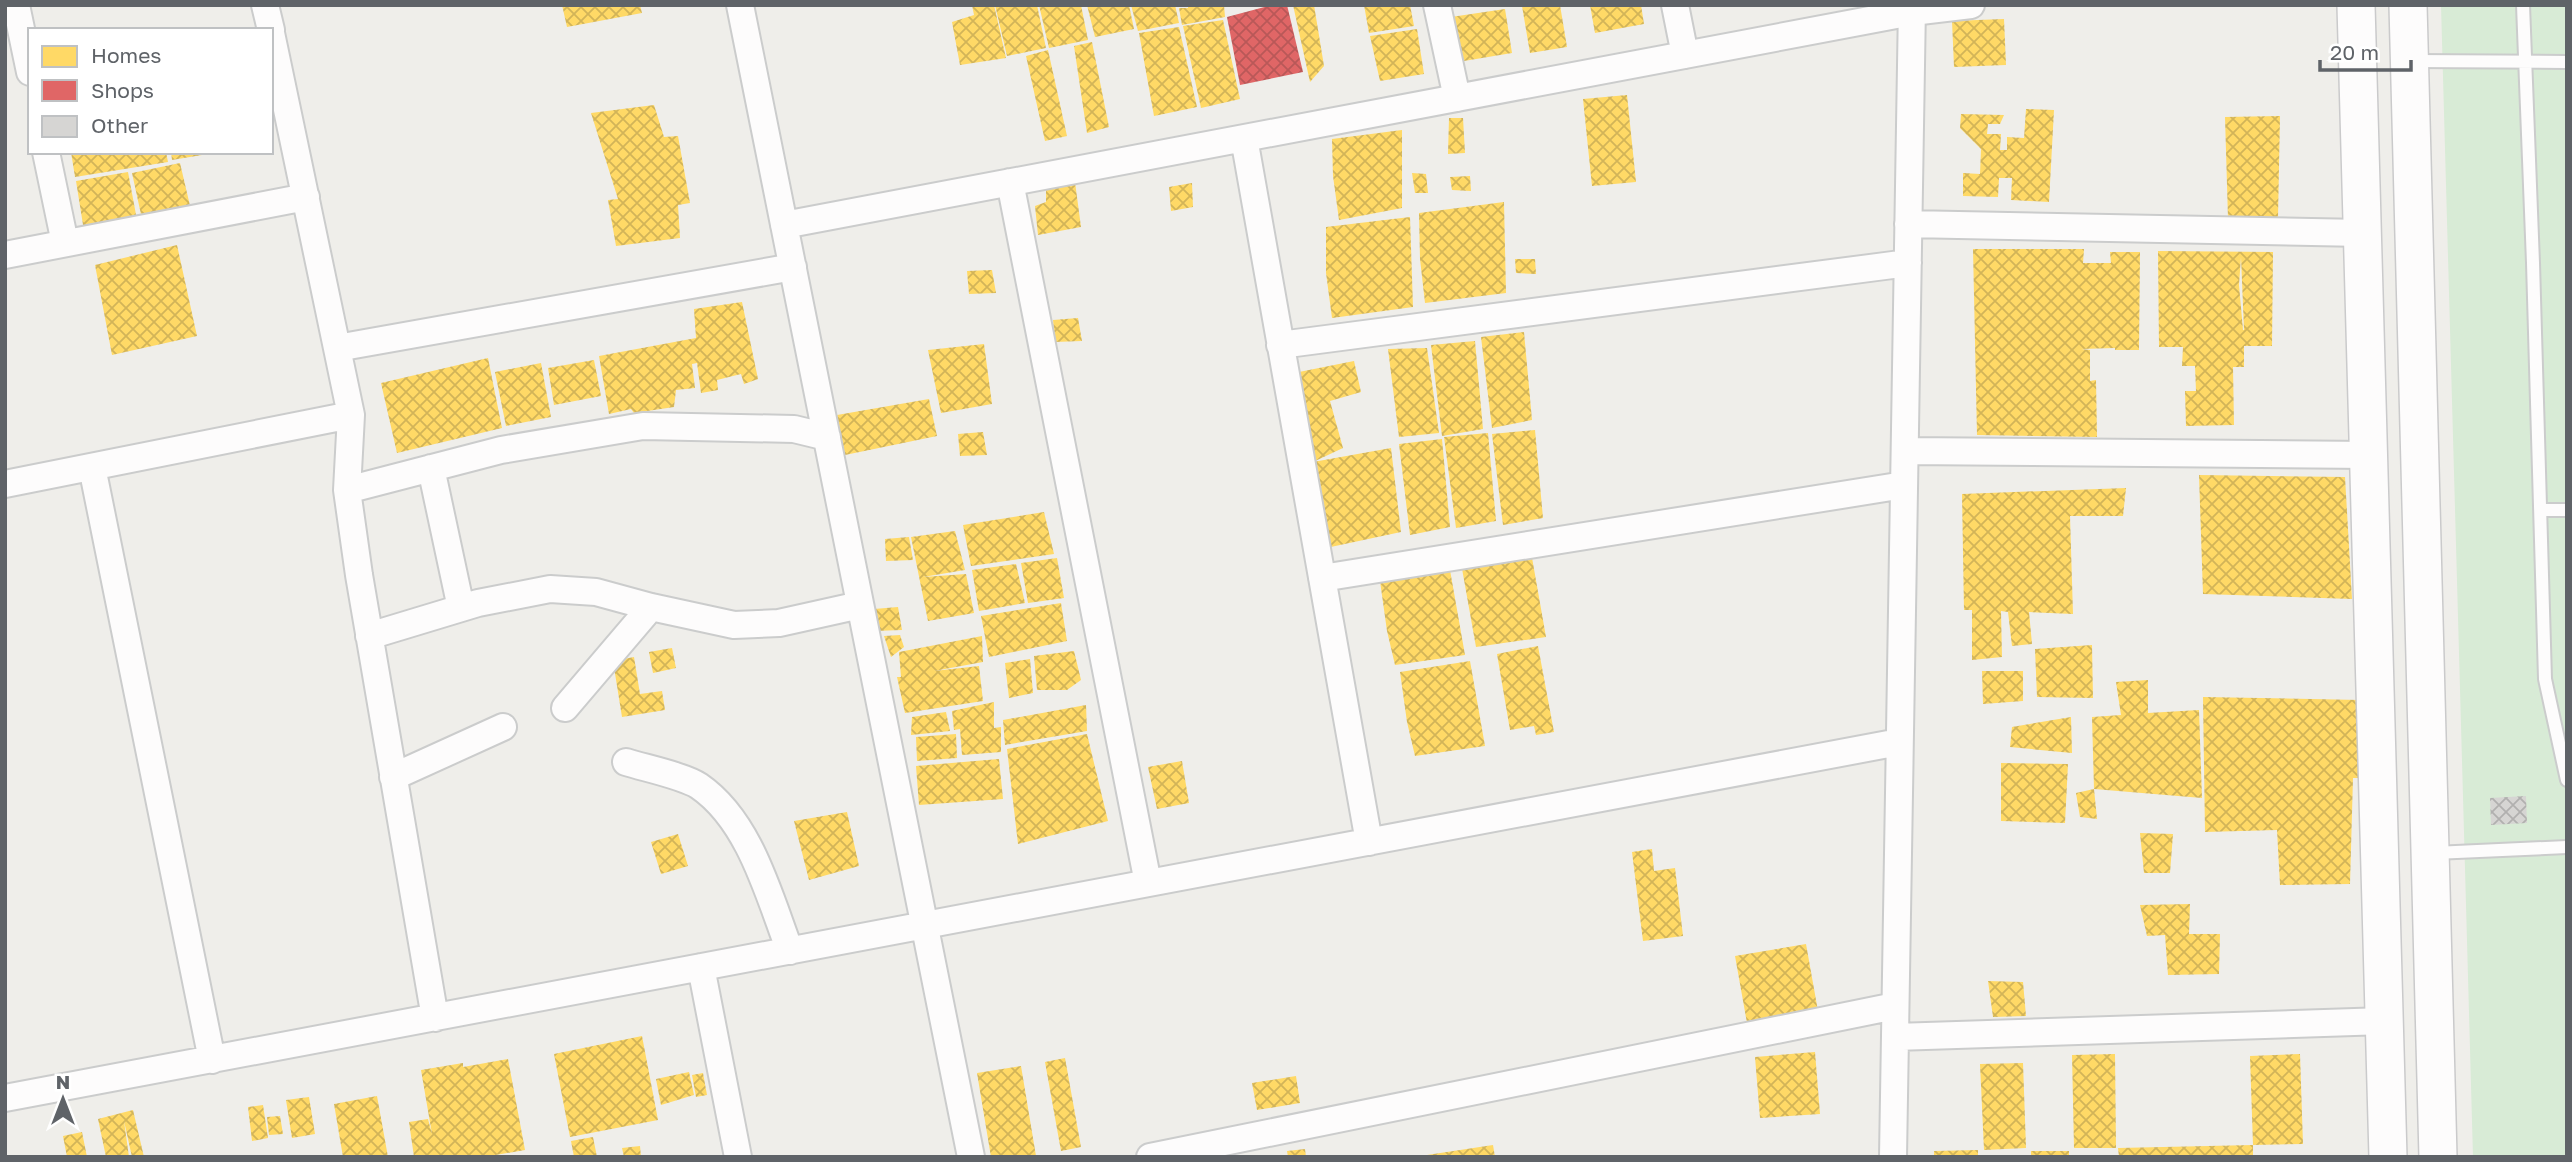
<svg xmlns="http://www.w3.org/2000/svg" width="2572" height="1162" viewBox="0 0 2572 1162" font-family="'Golos Text',sans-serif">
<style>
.green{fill:#d8ebd6}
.homes{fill:url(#homes-cross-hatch);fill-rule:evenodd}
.shops{fill:url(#shops-cross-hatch)}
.building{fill:url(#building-cross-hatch)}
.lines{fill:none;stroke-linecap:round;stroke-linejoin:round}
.lane-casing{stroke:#cbcccc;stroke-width:16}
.street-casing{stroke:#cbcccc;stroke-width:30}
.secondary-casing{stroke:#cacacb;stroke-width:40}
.lane{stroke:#fdfcfc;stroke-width:12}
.street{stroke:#fdfcfc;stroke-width:26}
.secondary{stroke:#fdfcfc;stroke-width:37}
</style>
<defs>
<pattern id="homes-cross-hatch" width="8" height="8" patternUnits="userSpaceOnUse" patternTransform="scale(1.75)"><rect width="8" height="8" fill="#ffd966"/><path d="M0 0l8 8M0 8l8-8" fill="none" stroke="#d2b458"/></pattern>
<pattern id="shops-cross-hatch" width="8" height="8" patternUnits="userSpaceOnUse" patternTransform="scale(1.75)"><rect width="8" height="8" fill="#e06666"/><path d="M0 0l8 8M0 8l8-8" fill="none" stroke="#b95858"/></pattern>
<pattern id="building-cross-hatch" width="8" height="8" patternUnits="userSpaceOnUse" patternTransform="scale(1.75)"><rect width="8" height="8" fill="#d6d5d3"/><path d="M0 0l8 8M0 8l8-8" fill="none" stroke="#b1b0af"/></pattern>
</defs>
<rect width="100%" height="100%" fill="#efeeea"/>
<path class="green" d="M2441,5H2567V1157H2473Z"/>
<path class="homes" d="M562,5H640L642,13L567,27Z
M972,5H994L1006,58L960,65L952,22L974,15Z
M995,5H1037L1046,48L1007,56Z
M1039,5H1081L1088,40L1049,48Z
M1087,5H1129L1134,29L1095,37Z
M1131,5H1175L1179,23L1138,31Z
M1188,5H1224L1225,17L1182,25L1179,8H1188Z
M1293,5H1314L1324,66L1310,82Z
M1364,5H1410L1414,26L1369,33Z
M1560,5L1567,47L1530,53L1522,6Z
M1590,5H1641L1644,24L1595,33Z
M1505,9L1512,53L1458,62L1451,17Z
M2004,19L2006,65L1954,67L1952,21Z
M1223,20L1240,99L1201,108L1183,26Z
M1179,27L1197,107L1154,116L1139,33Z
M1417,29L1424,74L1380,81L1370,36Z
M1092,42L1109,127L1087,133L1074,46Z
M1048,50L1067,136L1045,141L1026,56Z
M1627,95L1636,182L1592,186L1583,99Z
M654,105L664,137L678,136L690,203L678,205L680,238L616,246L608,200L618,199L591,113Z
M2026,109L2054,110L2049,202L2011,200L2012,178H1999L1998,197L1963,196V173L1980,174L1981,149L1960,128L1961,114L2004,115L2000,124H1988L1987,134H2001L2000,150H2007V137L2024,138Z
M2280,116L2278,217L2228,219L2225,117Z
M1449,118H1463L1465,153L1448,154Z
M1402,130V208L1339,220L1333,176L1332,139Z
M71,152H166L168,162L75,177Z
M171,152H208V154L172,160Z
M180,163L191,210L142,219L132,173Z
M128,172L137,220L84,231L76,181Z
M1412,173L1426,174L1428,193H1415Z
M1470,176L1471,191L1452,190L1450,177Z
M1075,182L1081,227L1038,235L1035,206L1046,202V186Z
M1192,183L1193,207L1171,211L1169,187Z
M1504,202L1506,293L1425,303L1420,259L1419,213Z
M1410,217L1413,307L1332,318L1326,273V227Z
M177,245L197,336L112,355L95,265Z
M1973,249H2084L2083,263H2111L2110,252H2140L2139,350H2115V348L2081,349L2090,350V381L2096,380L2097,437L1977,435Z
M2158,251L2273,252L2272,346H2244V367H2233L2234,425L2186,426L2185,391H2196L2195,366H2182L2183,347H2159ZM2241,257L2244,330H2243L2239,285Z
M1515,259H1535L1536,274L1516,273Z
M992,270L996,293L969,294L967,271Z
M742,302L758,379L744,384L741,374L717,380L718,390L701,393L697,363L692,364L695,388L676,390L674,407L634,413L631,409L609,414L599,356L696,338L694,309Z
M1078,318L1082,341L1055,342L1053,320Z
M1524,332L1532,420L1492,428L1481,337Z
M1475,341L1483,429L1442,436L1431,345Z
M984,344L992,404L941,413L928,350Z
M1427,348L1439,433L1399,437L1388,349Z
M488,358L502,428L397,453L381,383Z
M594,360L601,396L554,405L548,368Z
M1354,361L1361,392L1330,401L1343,448L1313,462L1391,448L1401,532L1326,548L1294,373Z
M541,363L551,417L506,426L495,372Z
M929,399L937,436L845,455L837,415Z
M1535,430L1543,518L1503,525L1492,434Z
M983,432L987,455L960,456L958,434Z
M1488,433L1496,521L1456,528L1444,437Z
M1442,439L1450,527L1410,535L1399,444Z
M2199,475L2345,477L2352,599L2203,594Z
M2126,488L2123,516H2070L2073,614L2029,612L2032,644L2012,646L2008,612L2001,611L2002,657L1972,660V610H1964L1962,494Z
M1044,512L1054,554L971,566L963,525Z
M955,531L965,570L923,577L966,574L974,613L928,621L911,537Z
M909,537L913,560L886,561L885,539Z
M1531,552L1546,637L1476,647L1461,563Z
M1057,558L1064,598L1028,603L1021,563Z
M1016,564L1025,603L979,611L972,570Z
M1450,570L1465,655L1395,665L1387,631L1380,581Z
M1061,603L1067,641L989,657L981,616Z
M898,607L902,630L874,631V609Z
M900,635L904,647L891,657L884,636Z
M982,636L983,662L934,671L979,666L983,701L905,713L897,677H901L899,652Z
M2092,645L2093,698L2037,697L2035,649Z
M1538,646L1554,732L1536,735L1534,726L1510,730L1497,654Z
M672,648L676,668L653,673L649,652Z
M1074,651L1081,680L1067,690H1037L1034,656Z
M634,657L640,694L662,691L665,710L622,717L613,661Z
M1030,659L1033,693L1009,698L1005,663Z
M1470,661L1485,746L1415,756L1407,722L1400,672Z
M1982,671H2023V701L1983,704Z
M2148,680V713L2199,710L2202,798L2094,789L2097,819L2080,817L2076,793L2094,789L2092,717L2121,715L2116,682Z
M2203,697L2361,700L2363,778H2353L2350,884L2280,885L2277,830L2205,832Z
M994,702V728L1001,727V752L962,755L960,729L954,730L952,711Z
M1086,705L1087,731L1005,745L1003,720Z
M946,712L950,731L911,735L912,717Z
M2071,717L2072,753L2010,747L2012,727Z
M956,734L957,758L917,761L916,737Z
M1087,734L1108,821L1018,844L1007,749Z
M999,759L1003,799L919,805L916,766Z
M1182,761L1189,803L1157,809L1148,767Z
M2001,763L2068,764L2065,823L2001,821Z
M847,812L859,866L809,880L794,821Z
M2140,833L2173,834L2170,873H2144Z
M678,834L688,866L661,874L651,842Z
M1652,849L1654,871L1675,868L1683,936L1643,941L1632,852Z
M2190,904L2189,934H2220L2219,974L2168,975L2165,935L2147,936L2140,905Z
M1806,944L1818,1011L1747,1023L1735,956Z
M1988,981L2023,982L2026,1016L1993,1017Z
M642,1036L658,1120L570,1137L554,1054Z
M1815,1052L1820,1114L1760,1118L1755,1057Z
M2115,1054L2116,1148H2074L2072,1055Z
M2300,1054L2303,1144L2253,1145L2250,1056Z
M1065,1058L1081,1147L1061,1151L1045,1062Z
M508,1059L525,1150L484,1157H414L409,1122L428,1119L432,1134L421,1070L463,1063V1067Z
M2023,1063L2026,1148L1984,1150L1980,1064Z
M1021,1066L1036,1156L991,1157L977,1073Z
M689,1072L694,1095L661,1105L656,1079Z
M703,1073L707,1095L696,1097L692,1075Z
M1296,1076L1300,1103L1257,1110L1252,1083Z
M377,1096L388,1157H343L334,1104Z
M309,1097L315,1134L292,1138L286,1100Z
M263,1105L268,1138L252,1141L248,1107Z
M133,1110L144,1157H132L124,1121L129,1157H106L98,1119Z
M280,1116L283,1134L269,1135L267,1117Z
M82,1132L87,1157H67L63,1136Z
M593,1137L597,1157H574L571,1141Z
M1493,1145L1495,1157H1427V1155Z
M2253,1145V1157H2119L2118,1148Z
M640,1146L641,1157H624L622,1148Z
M1305,1149L1306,1157H1288L1287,1151Z
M1978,1150V1157H1934V1151Z
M2031,1151H2069V1157H2031Z"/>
<path class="shops" d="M1272,5H1287L1303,72L1240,85L1227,17Z"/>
<path class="building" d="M2526,796L2527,823L2491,825L2490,798Z"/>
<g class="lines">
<defs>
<path id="lane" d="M2523,5L2533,263L2545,679L2567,780
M2413,61L2567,62
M2541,510H2567
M2434,853L2567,847"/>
<path id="street" d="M16,5L30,72
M265,5L271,30
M740,5L971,1157
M1437,5L1457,98
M1675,5L1685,55
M271,33L351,415L347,490L359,575L435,1018
M1244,138L1369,842
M46,152L65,243
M1010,182L1148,883
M1908,224L2363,233
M784,225L1912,12L1971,5
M5,255L306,197
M1280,345L1908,263
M337,348L793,267
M1905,451L2369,455
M92,467L212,1060
M431,468L461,608
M5,484L351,415
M347,490L501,450L643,426L794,429L827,437
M1322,578L1904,485
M369,636L478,603L550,589L596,592L651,607L734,625L779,623L860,605
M565,708L651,607
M626,762C645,768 684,776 699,786C750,821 769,896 790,951
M393,777L503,727
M701,967L738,1157
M1895,1037L2385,1021
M5,1098L1899,742
M1150,1157L1895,1006
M1893,1157L1912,5"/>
<path id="secondary" d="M2356,5L2388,1157
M2408,5L2438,1157"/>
</defs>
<use href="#lane" class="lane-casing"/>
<use href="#street" class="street-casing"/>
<use href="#secondary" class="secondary-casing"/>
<use href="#lane" class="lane"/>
<use href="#street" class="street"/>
<use href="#secondary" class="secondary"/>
</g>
<rect width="2572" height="1162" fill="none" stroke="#5f6368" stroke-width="14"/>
<rect x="28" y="28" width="245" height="126" fill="#ffffff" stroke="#bfc1c3" stroke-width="2"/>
<rect x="42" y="46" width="35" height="21" fill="#ffd966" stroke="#bfc1c3" stroke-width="2"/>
<text x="91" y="63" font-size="21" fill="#5f6368">Homes</text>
<rect x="42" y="80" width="35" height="21" fill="#e06666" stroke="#bfc1c3" stroke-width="2"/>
<text x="91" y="98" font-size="21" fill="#5f6368">Shops</text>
<rect x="42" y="116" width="35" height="21" fill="#d6d5d3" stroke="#bfc1c3" stroke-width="2"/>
<text x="91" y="133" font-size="21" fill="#5f6368">Other</text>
<g transform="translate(63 1099)" stroke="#ffffff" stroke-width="5" paint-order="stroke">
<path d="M0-5L12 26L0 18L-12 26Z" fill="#5f6368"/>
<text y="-10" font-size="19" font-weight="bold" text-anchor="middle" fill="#5f6368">N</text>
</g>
<path d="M2320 60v10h91v-10" fill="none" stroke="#5f6368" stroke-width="3.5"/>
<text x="2330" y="60" font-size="21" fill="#5f6368" stroke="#ffffff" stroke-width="5" paint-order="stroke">20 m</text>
</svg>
